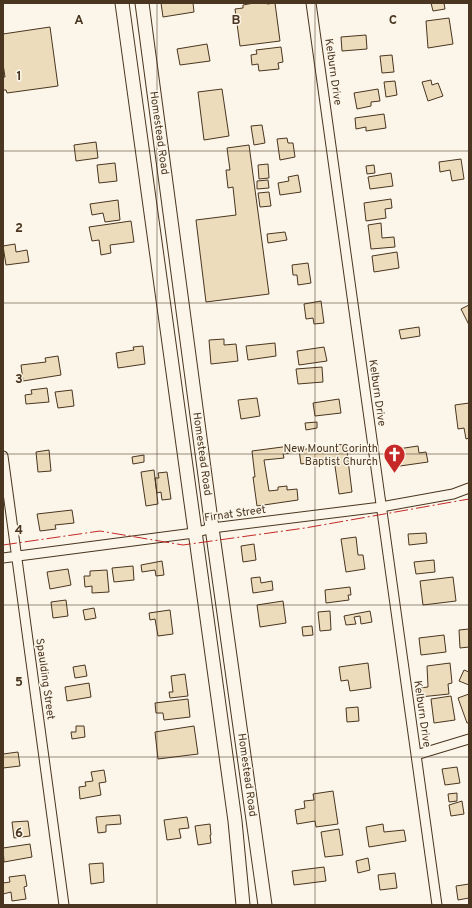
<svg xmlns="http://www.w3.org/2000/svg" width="472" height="908" viewBox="0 0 472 908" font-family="Overpass,sans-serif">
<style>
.building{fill:#ecdcbc;stroke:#4a3520}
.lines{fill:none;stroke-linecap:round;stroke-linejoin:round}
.street-casing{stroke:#4a3520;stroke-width:11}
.secondary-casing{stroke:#4a3520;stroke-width:15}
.street{stroke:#fbf6e9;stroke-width:9}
.secondary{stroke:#fbf6e9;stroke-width:13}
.power{stroke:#c62828;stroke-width:1;stroke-dasharray:14 3 2 3;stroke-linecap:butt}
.grid{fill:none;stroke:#4a3520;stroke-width:1;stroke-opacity:0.55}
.labels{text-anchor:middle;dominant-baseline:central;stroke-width:3;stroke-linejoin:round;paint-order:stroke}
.street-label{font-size:11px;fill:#4a3520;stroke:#fbf6e9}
.poi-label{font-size:11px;fill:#4a3520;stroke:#fbf6e9;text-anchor:end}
.grid-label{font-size:13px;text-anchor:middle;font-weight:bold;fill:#4a3520;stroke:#fbf6e9;stroke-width:3;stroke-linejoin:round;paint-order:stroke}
</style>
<rect width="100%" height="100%" fill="#fbf6e9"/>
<path class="building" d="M161,3H193L194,12L163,17Z
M254,3H267V4L275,3L280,41L240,46L235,9L243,8V5Z
M431,3H444L445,9L433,11Z
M449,18L453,44L428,48L426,21Z
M50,27L58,86L7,93L6,90H3V77H5L3,64V34Z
M366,35L367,49L342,51L341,37Z
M207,44L210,61L180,65L177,49Z
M281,47L283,62L278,63L279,69L259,71L258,64L252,65L251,55L257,54L256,50Z
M392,55L394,72L382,73L380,56Z
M431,80L432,85L438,83L443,96L428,101L422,82Z
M395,81L397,95L386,97L384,82Z
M222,89L229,136L204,140L198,92Z
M378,89L380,101L371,102V106L357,109L354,93Z
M384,114L386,128L366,131V127L356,129L355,118Z
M262,125L265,143L254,145L251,126Z
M287,138L288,143H293L295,157L280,160L277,139Z
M96,142L98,158L76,161L74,145Z
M249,145L269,294L206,302L196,220L236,215L233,187L228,188L226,170H230L227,148Z
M461,159L464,179L452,181L450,170L440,172L439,162Z
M115,163L117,181L99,183L97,165Z
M268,164L269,178L259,179L258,165Z
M374,165L375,173L367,174L366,166Z
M391,173L393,186L370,189L368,177Z
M298,175L301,192L280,195L278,183L289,181L288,177Z
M268,180L269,188L257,189V181Z
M269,192L271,206L260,207L258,193Z
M391,199L392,208L385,209L386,218L366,221L364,203Z
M118,200L120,220L105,222L103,213L92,215L90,204Z
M131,221L134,242L110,245L111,253L101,255L99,240L92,241L89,227Z
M381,223L382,238L394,237L395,247L371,249L368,225Z
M285,232L287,240L268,243L267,234Z
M15,244L16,252L27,250L29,262L6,265L3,246Z
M397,252L399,268L374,272L372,256Z
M308,263L311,283L298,285L297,275H293L292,265Z
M321,301L324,323L314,324L313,318L306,319L304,304Z
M469,305V325L461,309Z
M419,327L420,336L401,339L399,330Z
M224,339V345L236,344L238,361L211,364L209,340Z
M275,343L276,356L248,360L246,346Z
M143,346L145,364L118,368L116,353L134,350L133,347Z
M324,347L327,361L299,365L297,351Z
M58,356L61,375L23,381L21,365L46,362L45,358Z
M322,367L323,382L298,384L296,369Z
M47,388L49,402L26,404L25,395L32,394L31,390Z
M72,390L74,406L58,408L55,392Z
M257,398L260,416L241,419L238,400Z
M339,399L341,413L315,416L313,403Z
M469,403V438L466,439L464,428L458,429L455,405Z
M317,422V428L306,430L305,423Z
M346,444L352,492L339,494L334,459L301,464L299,450Z
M290,446L291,453L283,454L284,458L264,460L269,491L278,490V487L287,486V490L297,489L298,500L257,506L253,477H255L252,451Z
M418,446L419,453L426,452L428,462L393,467L391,450Z
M49,450L51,471L38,472L36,452Z
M144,455V462L133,464L132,457Z
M154,470L158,504L146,506L141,472Z
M167,472L171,499L162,500L161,492L157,493L155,478H159L158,473Z
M72,510L74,523L55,525L56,529L40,531L37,514Z
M426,533L427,543L409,545L408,534Z
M356,537L358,555H363L365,569L346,572L341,539Z
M254,544L256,560L243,562L241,546Z
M434,560L435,572L416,574L414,562Z
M162,561L164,575L156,576L155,570L142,572L141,565Z
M133,566L134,580L114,582L112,568Z
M68,569L71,585L50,589L47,572Z
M107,570L109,592L92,593V586L85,587L84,576H90V571Z
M260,577L261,583L272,581L273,590L253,593L251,578Z
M453,577L456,601L423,605L420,581Z
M350,587L351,595H348L349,600L326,603L325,590Z
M66,600L68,616L53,618L51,602Z
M283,601L286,623L260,627L257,605Z
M94,608L96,618L85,620L83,610Z
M170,610L173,634L158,636L155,619L150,620L149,613Z
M330,611L331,630L320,631L318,612Z
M370,611L372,622L361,624L360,616L354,617L356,624L346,625L344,616Z
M312,626L313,635L303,636L302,627Z
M469,629V647L460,648L459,630Z
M444,635L446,652L421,655L419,638Z
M368,663L371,688L350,691L348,680L341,681L339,667Z
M450,663L452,683L448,684L449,694L420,697L419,688L428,687L427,666Z
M85,665L87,676L75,678L73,667Z
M464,670L469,672V685L459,681Z
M185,674L188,696L170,698L169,692H173L171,676Z
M89,683L91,697L67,701L65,687Z
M469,694V723H467L458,698Z
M451,696L455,720L434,723L431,699Z
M188,699L190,717L164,720L163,713H156L155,703Z
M358,707L359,721L347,722L346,708Z
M76,726H84L85,737L72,739L71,732H76Z
M194,726L198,754L158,759L155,732Z
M18,752L20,766L3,768V754Z
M457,767L460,783L445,785L442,769Z
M104,770L106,782L99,783L101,795L80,799L79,787L86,786L85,782L93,781L91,772Z
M333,791L338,824L316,827L315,821L297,824L295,810L305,808L304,801L314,800L313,794Z
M457,793V801L449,802L448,794Z
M462,801L464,814L451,816L449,805Z
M120,815L121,824L106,825V832L98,833L96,817Z
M187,817L189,828L179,829L181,838L167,840L164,820Z
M28,821L30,836L14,838L12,822Z
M210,824L211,835H210L211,843L198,845L195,826Z
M383,824L384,832L404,830L406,841L369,847L366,827Z
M339,829L343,855L325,857L321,832Z
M30,844L32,857L4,862L3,848Z
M368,858L370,870L358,873L356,861Z
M103,863L104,882L91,884L89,864Z
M324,867L326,881L294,885L292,871Z
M395,873L397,888L380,890L378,875Z
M25,875L27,886L24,887L26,899L12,901L11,892L3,894V883L10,882L9,877Z
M469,884V898L458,900L456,886Z"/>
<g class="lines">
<defs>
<path id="street" d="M311,3L437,905
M3,456L64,905
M3,558L194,533L212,528L381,507L453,494L469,488
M416,755L469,739"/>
<path id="secondary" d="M122,3L235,821L243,905
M142,3L212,528L265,905"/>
</defs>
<use href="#street" class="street-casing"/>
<use href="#secondary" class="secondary-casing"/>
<use href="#street" class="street"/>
<use href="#secondary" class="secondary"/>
<path class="power" d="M3,545L100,531L183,545L305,528L469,499"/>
</g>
<path class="grid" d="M157,3V905M315,3V905M3,151H469M3,303H469M3,454H469M3,605H469M3,757H469"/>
<defs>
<symbol id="church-pin" viewBox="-11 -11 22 30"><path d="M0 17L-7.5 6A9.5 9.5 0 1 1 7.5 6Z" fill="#c62828" stroke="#fbf6e9"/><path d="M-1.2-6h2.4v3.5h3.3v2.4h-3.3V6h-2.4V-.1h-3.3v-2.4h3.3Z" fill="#fff"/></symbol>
</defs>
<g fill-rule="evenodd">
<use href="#church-pin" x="382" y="442" width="25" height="34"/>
</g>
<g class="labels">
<g class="street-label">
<text transform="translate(333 72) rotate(82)">Kelburn Drive</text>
<text transform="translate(159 133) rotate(82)">Homestead Road</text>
<text transform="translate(377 393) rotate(82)">Kelburn Drive</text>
<text transform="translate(202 454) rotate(82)">Homestead Road</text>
<text transform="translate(235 514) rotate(-8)">Firnat Street</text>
<text transform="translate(45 679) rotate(82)">Spaulding Street</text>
<text transform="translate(422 714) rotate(82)">Kelburn Drive</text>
<text transform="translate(247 775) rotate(82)">Homestead Road</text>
</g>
<g class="poi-label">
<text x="378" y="449">New Mount Corinth<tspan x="378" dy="13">Baptist Church</tspan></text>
</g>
</g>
<g class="grid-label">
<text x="79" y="24">A</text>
<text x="236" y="24">B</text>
<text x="393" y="24">C</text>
<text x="19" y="80">1</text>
<text x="19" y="232">2</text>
<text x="19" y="383">3</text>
<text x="19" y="534">4</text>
<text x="19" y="686">5</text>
<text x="19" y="837">6</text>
</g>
<rect width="472" height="908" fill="none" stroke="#4a3520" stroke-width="8"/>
</svg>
